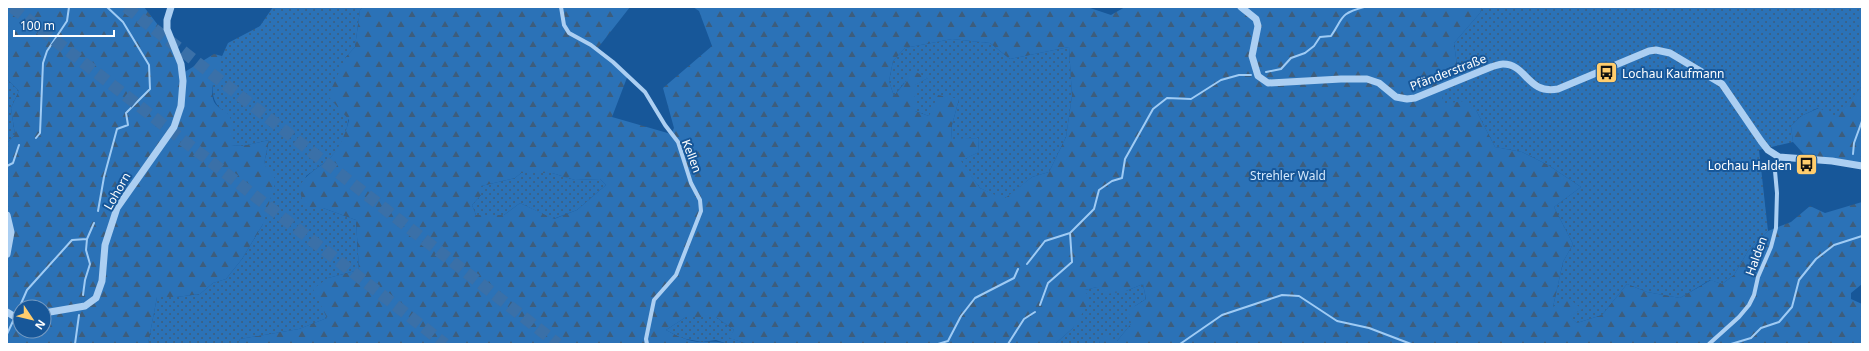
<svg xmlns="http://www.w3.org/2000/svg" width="1869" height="351" viewBox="0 0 1869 351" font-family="'Noto Sans',sans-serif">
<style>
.grass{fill:url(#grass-dots)}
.forest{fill:url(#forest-firs);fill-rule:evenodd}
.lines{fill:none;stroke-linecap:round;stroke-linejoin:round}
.stream{stroke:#9fcbf4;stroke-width:2}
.motorway-tunnel{stroke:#3a70a8;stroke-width:12;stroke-dasharray:12 6;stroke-linecap:butt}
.minor{stroke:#accff2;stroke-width:4}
.tertiary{stroke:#accff2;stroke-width:7}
.labels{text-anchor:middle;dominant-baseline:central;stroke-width:4;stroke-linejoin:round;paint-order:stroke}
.street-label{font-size:12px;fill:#fff;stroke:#175799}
.poi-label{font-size:12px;fill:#fff;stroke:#175799;text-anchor:start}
.park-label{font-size:12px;fill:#d4e8fc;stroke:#175799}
</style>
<defs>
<pattern id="grass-dots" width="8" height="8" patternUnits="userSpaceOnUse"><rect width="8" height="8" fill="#2b72b7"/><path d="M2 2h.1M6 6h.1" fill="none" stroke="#3d5d7c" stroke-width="1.8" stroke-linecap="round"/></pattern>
<pattern id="forest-firs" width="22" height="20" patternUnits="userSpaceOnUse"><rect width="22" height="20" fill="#2b72b7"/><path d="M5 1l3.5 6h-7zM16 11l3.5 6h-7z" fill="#3d5d7c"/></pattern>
</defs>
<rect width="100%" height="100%" fill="#175799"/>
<path class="grass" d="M273,7H363L360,10L355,47L346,57C348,93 358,131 329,159C322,165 314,170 306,176L305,208H323L356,220L359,270L328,278L327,318L299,329L240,339L238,344H148L157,297H176L200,294L213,283L226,279L242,259L263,224L264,164L269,140L243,146L231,145L228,114C199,98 218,66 228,43L260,26Z
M1482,7H1862V86L1836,119L1818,108L1801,116L1791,126L1793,142L1759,150L1768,231L1748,251L1734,275L1722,284L1710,280L1680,298L1647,292L1627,284L1602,315L1577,323L1569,317L1581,309L1553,307L1563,262L1573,244L1554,207L1581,187L1548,165L1522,152L1495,147L1476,110L1442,105V87L1459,80L1454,43L1480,13Z
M952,39L990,43L1010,59L1069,47L1072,96L1066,137L1049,172L1032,177L1004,200L980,188L960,161L979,152L978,138L951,140L952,125L959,99L929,116L915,111L914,85L928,78L904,83L894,96L889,81L893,61L905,48Z
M7,79L19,91L11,108L15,135L7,143Z
M521,173H552L575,180L600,179L606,185L577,210L553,219L520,203L504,215H476L472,205L481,195V186L515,178Z
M1143,284L1146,299L1135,306L1131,324L1117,341H1099L1100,344H1055L1073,328L1085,290L1097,287L1126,291Z
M686,317H716L734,330L730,338L748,344H728L716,340L702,342L681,338L666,330Z"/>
<path class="forest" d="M7,7H144L172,43L183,73L214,54L222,56C220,70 209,83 213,99C215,107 223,109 228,114C234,121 231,137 231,145L243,146L269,140L264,164L276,180L263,224L242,259L226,279L213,283L200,294L176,297H157L148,344H7V143L15,135L11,108L19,91L7,79ZM20,307H44V331H20Z
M363,7H630L597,49L628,75L612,117L671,134L674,128L663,88L712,46L699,11L693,7H1087L1111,15L1125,7H1482L1480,13L1454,43L1459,80L1443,87L1442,104L1464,101L1476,110L1495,147L1522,152L1548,165L1581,187L1554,207L1573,244L1563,262L1553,307L1568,298L1582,309L1570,317L1577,323L1602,315L1627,284L1647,292L1680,298L1711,280L1722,284L1734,275L1748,251L1768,231L1791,222L1810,206L1825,213L1862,202V284L1851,293V299L1862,304V344H1100L1099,341L1104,336L1117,341L1131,324L1129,313L1135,306L1146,299L1143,284L1126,291L1107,294L1097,287L1085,290L1090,301L1073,328L1055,344H748L729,338L734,330L716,317H686L666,330C677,336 689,342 702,342C713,342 717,341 728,344H238L240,339L299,329L327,318L313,289L328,278L359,270L356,220L323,208H304L299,187C308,172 316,170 329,159C339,149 346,133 349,120L328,96L346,57L355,47L360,10ZM952,39L990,43L1010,59L1069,47L1072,96L1066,137L1049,172L1032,177L1004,199L980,188L961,161L979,152L978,138L951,139L952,125L959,99L938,95L929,116L915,111V85L928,78L914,71L894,96L889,81L893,61L905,48ZM521,173H552L575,180L600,179L606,185L577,210L554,219L520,203L504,215H476L472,205L481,195V186L515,178Z
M1862,86V166L1809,160L1793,142L1791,126L1801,116L1819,108L1836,118Z"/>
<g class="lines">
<path class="stream" d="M1266,72L1281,69L1291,58L1305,53L1314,46L1320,37L1331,36C1344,17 1339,14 1364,7
M36,138L40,133L43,63L47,51L67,21L69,7
M1853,154L1854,143L1862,121
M7,166L13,163L19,145
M98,211L104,177L117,129L128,125L126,113L150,89L149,65L123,22L107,7
M1027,264L1045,241L1070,233L1094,209L1099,190L1112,181L1122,178L1125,159L1153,109L1167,98L1191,99L1221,80L1239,75H1251
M83,295L85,280L90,264L86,250L87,239
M1040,305L1048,283L1072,262L1070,233
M16,315L27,290L72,240L87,239L94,223
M7,334L14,319
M75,344L79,315
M938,344L948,341L961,316L975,298L1014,278L1018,269
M1008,344L1024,319L1035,312
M1180,344L1222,315L1282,295L1299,296L1337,321L1369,328L1411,344
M1731,344L1751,338L1761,328L1779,322L1792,307L1799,280L1816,259L1834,245L1862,236"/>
<path class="motorway-tunnel" d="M12,7L445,344
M126,7L558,344"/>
<path class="minor" d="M561,7L564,25L569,33L591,45L613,62L645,92L665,125L678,142L691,183L700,200L701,211L676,275L654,300L646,339L647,344
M1709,344L1739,317L1749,305L1754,295L1758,277L1771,247L1776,228L1777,193L1775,171L1779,157"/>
<path class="tertiary" d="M1241,7L1256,19L1258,26L1252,56L1258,76L1268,83L1341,79H1367L1379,83L1396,97L1407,99L1415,98L1491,67C1495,66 1499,64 1503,64C1527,64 1527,95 1558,89L1649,51L1656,50L1670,53L1722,84L1761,141L1768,150L1779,157L1832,161L1862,166
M7,215L11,232L7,254
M7,312L20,320
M44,313L85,306L96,298L102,281L105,245L117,208L174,127L181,106L183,81L181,64L167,29V20L171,7"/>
</g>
<defs>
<symbol id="bus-square" viewBox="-11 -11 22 22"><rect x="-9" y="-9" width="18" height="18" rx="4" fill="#ffcd6d" stroke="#175799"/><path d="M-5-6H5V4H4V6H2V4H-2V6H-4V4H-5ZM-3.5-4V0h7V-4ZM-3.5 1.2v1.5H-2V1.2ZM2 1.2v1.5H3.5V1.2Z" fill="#111"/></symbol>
</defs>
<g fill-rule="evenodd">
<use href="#bus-square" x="1594" y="60" width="25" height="25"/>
<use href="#bus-square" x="1794" y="152" width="25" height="25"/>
</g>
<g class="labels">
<g class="street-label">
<text transform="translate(1448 72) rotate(-21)">Pfänderstraße</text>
<text transform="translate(692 156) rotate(69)">Kellen</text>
<text transform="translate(117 191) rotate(-60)">Lohorn</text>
<text transform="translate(1756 256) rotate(-70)">Halden</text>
</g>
<g class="poi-label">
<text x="1622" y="73">Lochau Kaufmann</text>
<text x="1792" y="165" text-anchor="end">Lochau Halden</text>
</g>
<g class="park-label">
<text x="1288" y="175">Strehler Wald</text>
</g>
</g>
<rect width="1869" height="351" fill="none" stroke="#ffffff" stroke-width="16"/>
<g transform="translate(32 319) rotate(125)"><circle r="19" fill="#175799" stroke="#749ac2"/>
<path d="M0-3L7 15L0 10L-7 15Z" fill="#ffcd6d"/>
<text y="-6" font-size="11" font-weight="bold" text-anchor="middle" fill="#ffffff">N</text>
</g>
<path d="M14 30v6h100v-6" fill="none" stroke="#ffffff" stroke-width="2"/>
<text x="20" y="30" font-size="12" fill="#ffffff" stroke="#175799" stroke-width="3" paint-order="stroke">100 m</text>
</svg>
